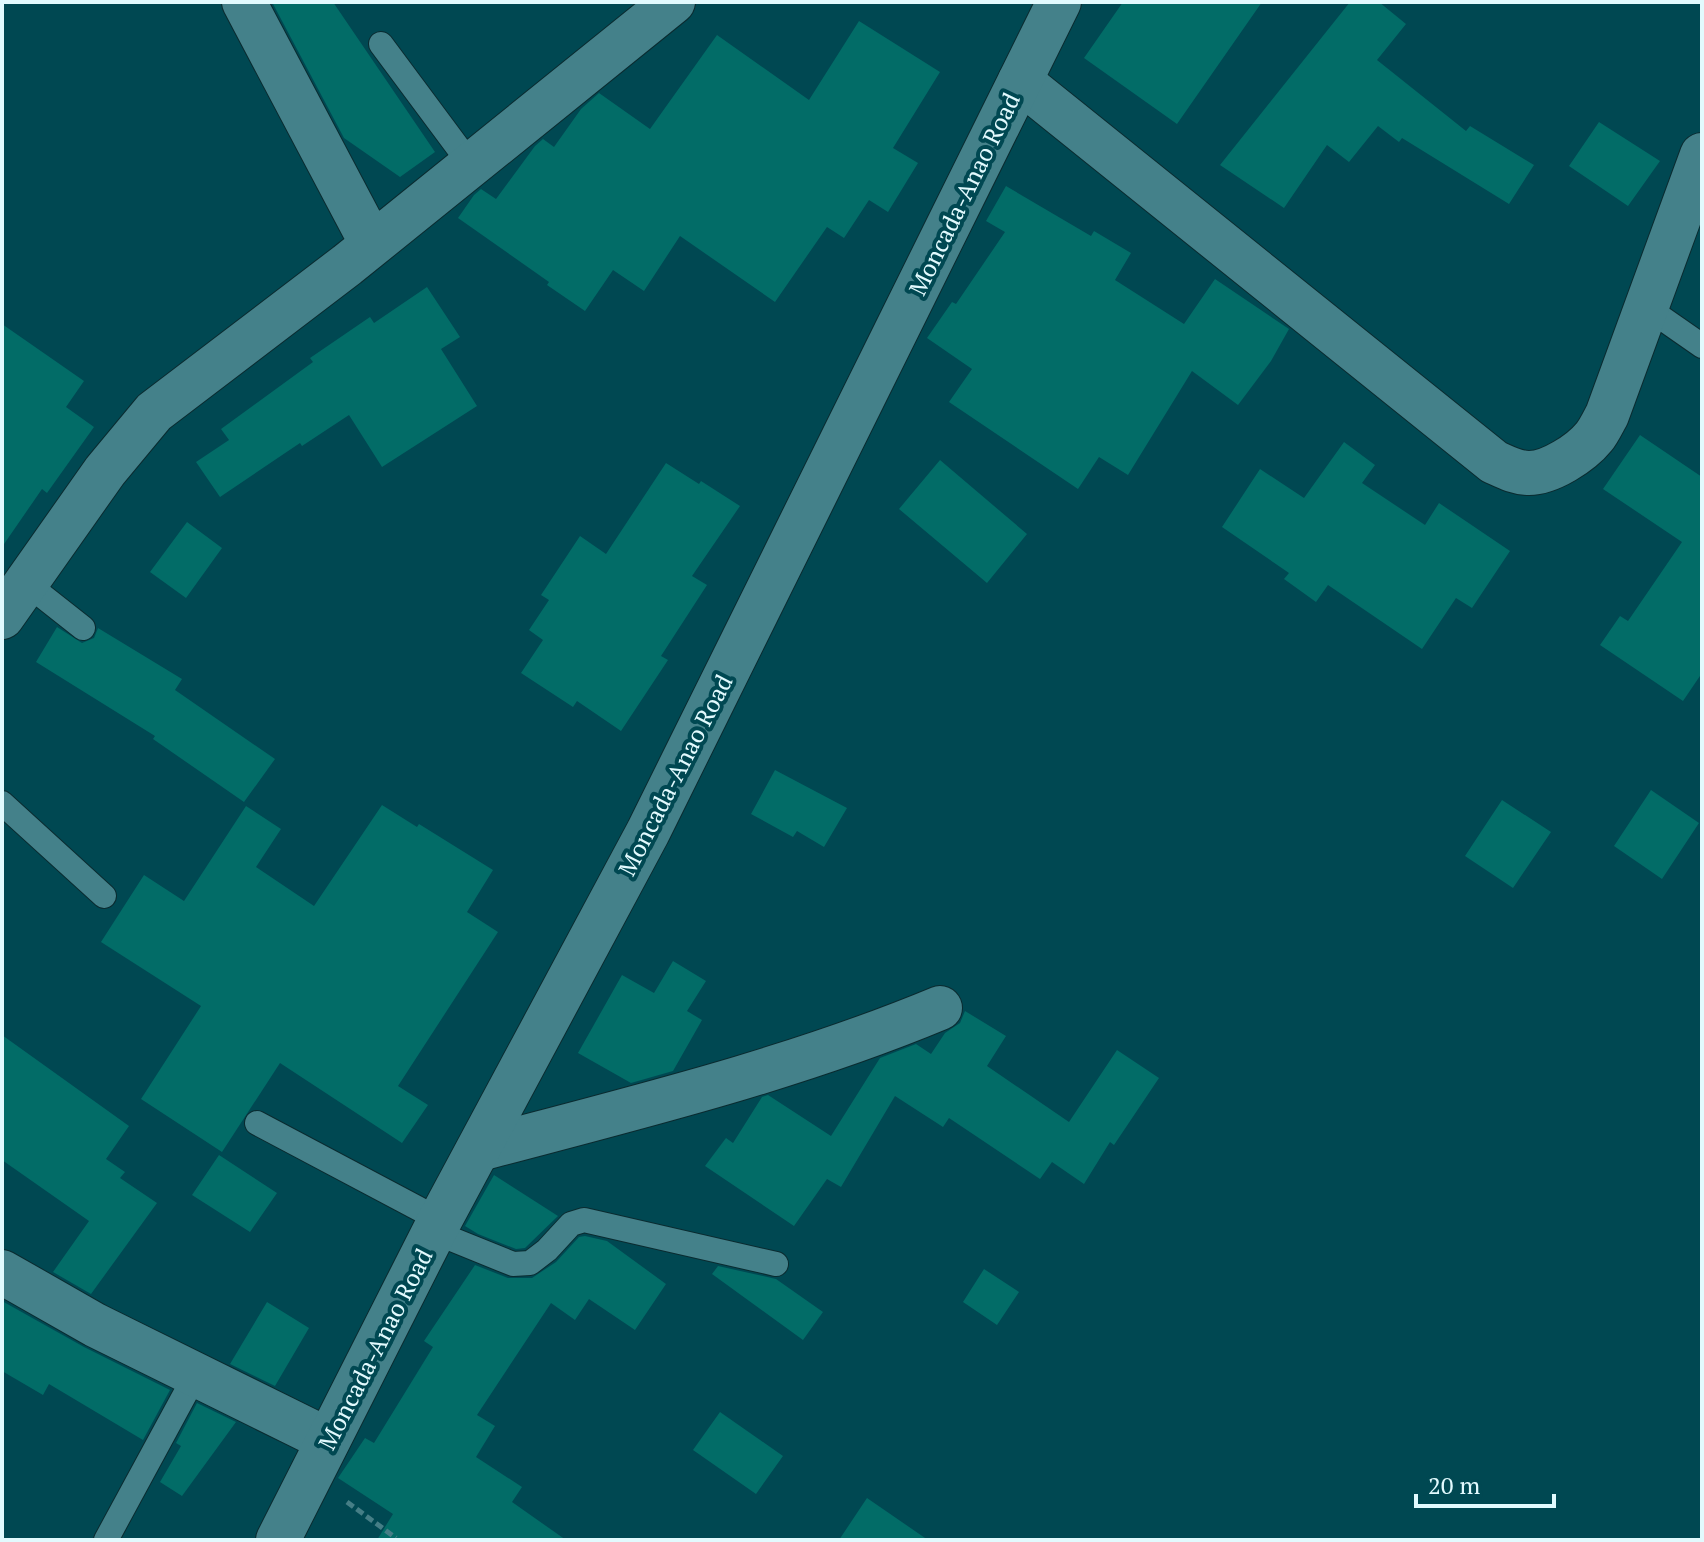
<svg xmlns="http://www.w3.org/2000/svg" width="1704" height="1542" viewBox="0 0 1704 1542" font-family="'PT Serif',serif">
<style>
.building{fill:#026c67}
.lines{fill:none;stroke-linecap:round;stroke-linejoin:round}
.lane-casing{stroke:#0a2b30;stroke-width:26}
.street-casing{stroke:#0a2b30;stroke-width:46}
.secondary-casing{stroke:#0a2b30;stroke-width:46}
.path{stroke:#457e86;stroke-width:5;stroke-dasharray:8 4;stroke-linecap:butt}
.lane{stroke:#44818a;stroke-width:24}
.street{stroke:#44818a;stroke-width:44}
.secondary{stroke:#44818a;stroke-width:44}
.labels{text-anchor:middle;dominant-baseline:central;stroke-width:8;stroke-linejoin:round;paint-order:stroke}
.street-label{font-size:24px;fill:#e2fafe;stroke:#004852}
</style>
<rect width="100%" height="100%" fill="#004852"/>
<path class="building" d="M272,2H333L435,152L400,177L344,138Z
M1123,2H1262L1177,124L1084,58Z
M1350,2H1379L1406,24L1377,60L1466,131L1470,126L1534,165L1509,204L1402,138L1399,142L1378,126L1349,162L1327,145L1284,208L1220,165Z
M859,21L940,72L893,148L918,163L888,212L869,200L844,238L827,227L775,302L680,236L644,291L613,270L585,311L547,285L549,282L458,218L474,195L481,189L496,199L535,146L543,139L554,147L581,109L599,93L650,129L717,35L809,100Z
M1599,122L1660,161L1628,206L1569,166Z
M1006,186L1091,236L1094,231L1131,253L1115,280L1184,324L1215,279L1289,329L1271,361L1238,405L1192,371L1128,475L1099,457L1078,489L949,402L972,369L927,338L952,302L956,304L1005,232L986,221Z
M427,287L460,337L441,349L477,406L382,467L349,415L302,446L300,443L220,497L196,462L229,440L221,429L313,362L310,358L370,317L374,323Z
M2,324L84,381L66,407L94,427L47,493L42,489L2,547Z
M1640,435L1702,477V673L1683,701L1600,645L1620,616L1628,621L1682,542L1603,489Z
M1344,442L1375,465L1362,483L1425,525L1439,503L1510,551L1472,608L1456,598L1422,649L1328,585L1316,602L1284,579L1289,573L1222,527L1260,469L1304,498Z
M940,460L1027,534L987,583L899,509Z
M666,463L699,484L701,481L740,506L692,576L707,585L661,656L668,660L621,731L577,701L573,707L521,673L543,640L529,630L549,600L541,595L580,536L606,554Z
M187,522L222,548L186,598L150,572Z
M57,627L82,643L94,638L98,628L182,679L175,690L275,759L244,802L153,739L155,736L36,662Z
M775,770L847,808L824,847L797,831L793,837L751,814Z
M1651,790L1699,823L1662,879L1614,846Z
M1502,800L1551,832L1513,888L1465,856Z
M382,805L417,827L419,824L493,870L467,912L498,932L398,1086L428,1105L402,1143L280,1063L222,1152L141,1099L201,1006L101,942L144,875L184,901L246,806L281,829L256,867L314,906Z
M673,961L706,981L687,1011L702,1020L673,1071L631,1083L578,1053L622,975L654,993Z
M965,1011L1006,1036L987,1066L1069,1122L1117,1050L1159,1078L1114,1145L1110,1142L1084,1184L1052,1162L1040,1179L949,1118L943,1127L895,1096L841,1187L827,1179L794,1226L705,1166L726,1138L733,1143L762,1097L768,1095L831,1136L880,1058L916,1044L931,1054L945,1033L960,1023Z
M2,1035L129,1126L106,1159L125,1172L120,1178L157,1203L91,1294L53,1272L89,1221L2,1160Z
M219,1155L277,1193L250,1232L192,1195Z
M494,1175L558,1216L525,1248L516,1249L478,1234L465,1226Z
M585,1236L607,1241L666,1284L635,1330L589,1299L575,1320L551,1303L477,1415L495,1426L476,1457L522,1487L512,1502L566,1540H377L393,1514L338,1478L365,1438L374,1443L433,1347L424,1341L475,1265L508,1278H532L556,1262L579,1237Z
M718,1266L776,1279L823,1312L803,1340L712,1274Z
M984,1269L1019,1292L997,1325L963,1302Z
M2,1301L84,1347L170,1390L143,1440L49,1384L43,1395L2,1371Z
M267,1302L309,1328L275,1386L230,1364Z
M197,1403L236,1422L182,1496L160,1482L181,1446L176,1443Z
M720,1412L783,1456L756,1494L693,1450Z
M867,1498L928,1540H839Z"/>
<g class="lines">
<defs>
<path id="lane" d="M381,44L471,165
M1646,307L1702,346
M26,583L83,628
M2,803L104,896
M257,1123L440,1220
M434,1232L513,1264L530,1263L547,1250L571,1224L584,1220L776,1264
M106,1540L196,1374"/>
<path id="street" d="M244,2L372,244
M1020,81L1494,462C1505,467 1516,473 1529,473C1550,473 1581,453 1594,437C1599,431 1603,422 1607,415L1702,155
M2,617L105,471L154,412L347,265L673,2
M480,1149C634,1108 791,1070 940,1008
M2,1272L95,1325L328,1440"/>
<path id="secondary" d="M278,1540L440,1220L648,832L1059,2"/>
</defs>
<use href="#lane" class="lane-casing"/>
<use href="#street" class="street-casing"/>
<use href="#secondary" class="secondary-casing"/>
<path class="path" d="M347,1502L396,1538"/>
<use href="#lane" class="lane"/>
<use href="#street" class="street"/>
<use href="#secondary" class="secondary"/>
</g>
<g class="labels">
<g class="street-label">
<text transform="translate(964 194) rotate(-64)">Moncada-Anao Road</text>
<text transform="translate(675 775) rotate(-63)">Moncada-Anao Road</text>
<text transform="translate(375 1349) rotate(-63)">Moncada-Anao Road</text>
</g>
</g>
<rect width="1704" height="1542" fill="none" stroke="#e2fafe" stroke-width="8"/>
<path d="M1416 1494v12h138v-12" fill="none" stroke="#e2fafe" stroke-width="4"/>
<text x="1428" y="1494" font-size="24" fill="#e2fafe" stroke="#004852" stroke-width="6" paint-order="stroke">20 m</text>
</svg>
